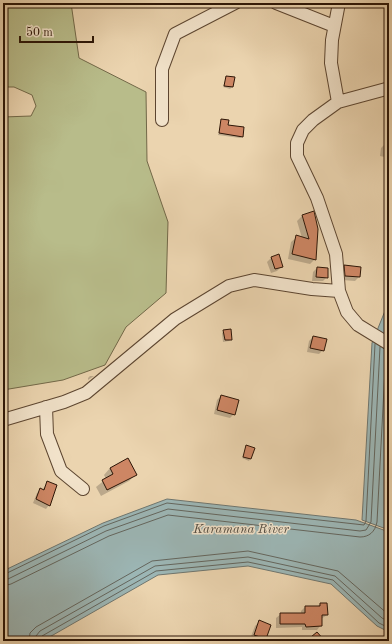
<svg xmlns="http://www.w3.org/2000/svg" width="392" height="644" viewBox="0 0 392 644" font-family="'Old Standard TT',serif">
<style>
.green{fill:#b8bc8a;stroke:#726848}
.water{fill:#9cb6b5;stroke:#6f766f}
.shadow{fill:#0003}
.lines{fill:none;stroke-linecap:round;stroke-linejoin:round}
.shore{stroke:#64665e;stroke-width:1}
.building{fill:#cd8664;stroke:#2c1506}
.street-casing{stroke:#5c4530;stroke-width:14}
.street{stroke:#f2e3cb;stroke-width:12}
.labels{text-anchor:middle;dominant-baseline:central;stroke-width:3;stroke-linejoin:round;paint-order:stroke}
.water-label{font-size:13px;font-style:italic;fill:#534d43;stroke:#f2e3cb}
</style>
<rect width="100%" height="100%" fill="#ebd4af"/>
<filter id="stains"><feTurbulence type="fractalNoise" baseFrequency=".005" numOctaves="4"/><feColorMatrix values="0 0 0 0 .2 0 0 0 0 .09 0 0 0 0 .02 0 0 0 .5 -.17"/></filter>
<radialGradient id="worn" r=".72"><stop offset=".6" stop-color="#630" stop-opacity="0"/><stop offset="1" stop-color="#630" stop-opacity=".3"/></radialGradient>
<path class="green" d="M3,3H71L79,58L146,92L147,161L168,222L166,293L126,327L105,365L63,380L3,390V117L31,116L36,106L32,95L14,87H3Z"/>
<path class="water" d="M389,301V530L362,520L372,343Z
M167,499L356,520L389,532V632L377,626L331,584L248,566L158,575L46,639L38,641H3V571L103,523Z"/>
<path class="shadow" d="M226,77L232,87L230,89L223,87Z
M222,120L227,126L242,137L240,138L218,135Z
M386,143L389,144V158L380,156L381,148Z
M302,216L315,259L310,264L288,259L291,242L297,237L302,238L297,221Z
M271,258L281,267L277,271L271,273L267,262Z
M345,266L359,277L355,281L342,280L341,271Z
M317,268L327,277L323,281H312L313,272Z
M224,331L231,339L229,341L223,342L222,333Z
M313,337L323,350L319,354L307,352L309,341Z
M90,376H94L88,380V378Z
M221,396L234,414L230,418L214,414L217,400Z
M247,447L250,459L249,461L242,458Z
M110,468L136,474L129,481L101,496L96,487L106,479L104,475Z
M48,482L49,505L46,509L33,503L37,493L42,490Z
M320,604L327,615L321,619V625L317,630H302V627L276,628V618L281,614H301V611L305,607H317Z
M259,622L265,638L262,641L250,639L255,626Z
M207,638L224,641H204Z
M174,639L185,641H171Z"/>
<g class="lines">
<path class="shore" d="M3,575L104,526L167,503L364,525L366,521L375,344
M3,580L8,579L106,531L168,509L360,531L366,530L371,522L380,347
M3,586L11,584L109,536L168,515L360,537C369,537 375,532 377,522L386,350
M29,641L30,633L36,627L152,561L248,551L338,571L389,615
M35,641L36,636L40,631L155,566L248,557L335,576L382,618L389,622
M40,641L42,636L156,571L248,562L333,580L379,623L389,628"/>
</g>
<path class="building" d="M226,76L235,77L233,87L224,86Z
M221,119L229,120L228,125L244,127L243,137L219,133Z
M314,211L318,229L316,260L292,254L296,235L309,239L302,215Z
M279,254L283,267L275,269L271,257Z
M344,265L361,267L360,277L345,276Z
M317,267L328,268V278L316,277Z
M231,329L232,340H225L223,330Z
M313,336L327,339L324,351L310,348Z
M221,395L239,400L235,415L217,410Z
M246,445L255,448L251,459L243,457Z
M128,458L137,475L107,490L102,480L113,474L110,468Z
M47,481L57,485L50,506L36,499L40,488L44,490Z
M320,603H327L328,615H322V626L306,627L305,624H280V613H305V606H320Z
M259,620L271,625L266,639L254,635Z
M317,632L325,641H306Z"/>
<g class="lines">
<defs>
<path id="street" d="M276,3L334,26
M339,3L332,40L331,63L338,102L313,120L303,130L297,143V156L317,198L336,254L339,291
M338,102L386,89
M162,120V69L175,34L235,3
M46,407L47,434L61,471L83,489
M3,420L64,402L86,393L175,319L229,286L254,280L312,289L339,291L347,312L358,325L389,344"/>
</defs>
<use href="#street" class="street-casing"/>
<use href="#street" class="street"/>
</g>
<g class="labels">
<g class="water-label">
<text x="241" y="529">Karamana River</text>
</g>
</g>
<rect width="392" height="644" fill="none" stroke="#ebd4af" stroke-width="16"/>
<rect x="4" y="4" width="384" height="636" fill="none" stroke="#2c1506" stroke-width="2"/>
<rect x="8" y="8" width="376" height="628" fill="none" stroke="#2c1506"/>
<path d="M20 36v6h73v-6" fill="none" stroke="#2c1506" stroke-width="2"/>
<text x="26" y="36" font-size="12" fill="#2c1506" stroke="#f2e3cb" stroke-width="3" paint-order="stroke">50 m</text>
<rect width="100%" height="100%" filter="url(#stains)"/>
<rect width="100%" height="100%" fill="url(#worn)"/>
</svg>
